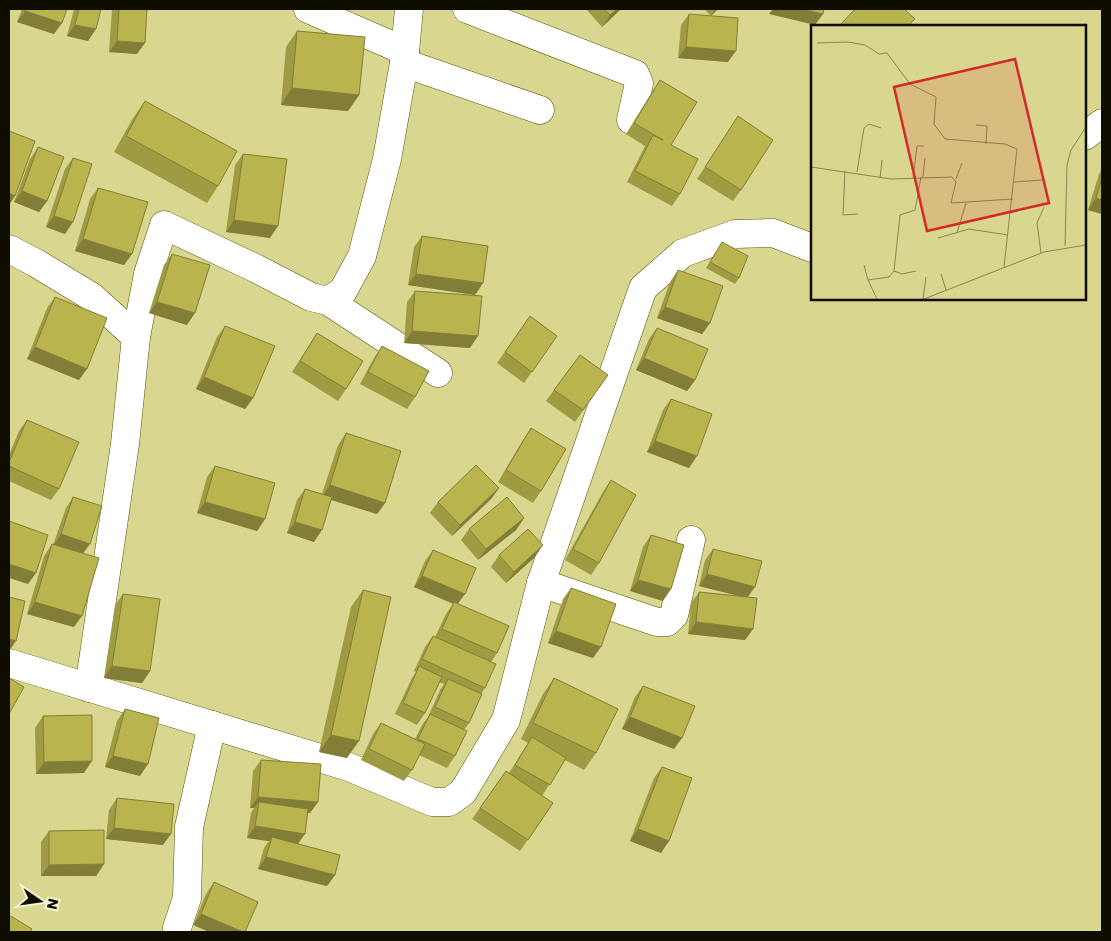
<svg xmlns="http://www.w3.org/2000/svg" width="1111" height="941" font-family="Poppins,sans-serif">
	<rect width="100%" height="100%" fill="#d9d690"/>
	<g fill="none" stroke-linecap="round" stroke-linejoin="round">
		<defs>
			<g id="minor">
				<path d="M308,9L405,51"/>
				<path d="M467,9L635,74L639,83L631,120"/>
				<path d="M404,63L540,110"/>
				<path d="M1085,136L1102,123"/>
				<path d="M9,249L36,263L92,297L136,337"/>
				<path d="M328,301L438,373"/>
				<path d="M541,583L657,622H667L674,615L691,540"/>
				<path d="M9,663L349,767L432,802H449L463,792L506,720L541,583L643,288L683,253L735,234L773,233L812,248"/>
				<path d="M89,688L125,444L136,337L148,274L164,225L255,268L311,297L328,301L343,291L362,256L387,159L404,63L409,9"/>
				<path d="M177,928L187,898L189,827L212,725"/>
			</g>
		</defs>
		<use href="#minor" stroke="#565203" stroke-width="29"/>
		<use href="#minor" stroke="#fff" stroke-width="28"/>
	</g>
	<g fill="#9f9b43">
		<path d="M22,9H67L54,34L17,22Z"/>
		<path d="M74,9H101L88,41L67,36Z"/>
		<path d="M112,9H147L137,54L109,52Z"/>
		<path d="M586,9H621L602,27Z"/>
		<path d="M704,9H718L711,16Z"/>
		<path d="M689,14L728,62L678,58L681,25Z"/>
		<path d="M297,31L359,95L348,111L281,105L286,47Z"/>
		<path d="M660,80L680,194L672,206L627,182L645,146L626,134L652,92Z"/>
		<path d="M145,101L218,186L207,203L114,152L133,118Z"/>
		<path d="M738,116L741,190L733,201L697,179Z"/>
		<path d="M38,147L47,201L39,212L14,202L30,159Z"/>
		<path d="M243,154L270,238L226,232L235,165Z"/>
		<path d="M73,158L65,234L46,227L65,169Z"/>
		<path d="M1102,169V214L1088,210L1099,174Z"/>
		<path d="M98,188L124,265L75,251L90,199Z"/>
		<path d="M422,236L483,283L475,295L408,285L414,247Z"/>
		<path d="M722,242L739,278L735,284L706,268Z"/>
		<path d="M172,254L187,325L149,313L164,265Z"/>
		<path d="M678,270L710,323L702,334L657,318L670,282Z"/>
		<path d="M415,291L470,348L404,343L407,302Z"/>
		<path d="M55,297L79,380L27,359L47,308Z"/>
		<path d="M530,316L557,336L524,383L497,363Z"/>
		<path d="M225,326L253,398L245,409L196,389L217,337Z"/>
		<path d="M657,328L695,380L687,391L636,370L649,339Z"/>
		<path d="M317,333L346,389L338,401L292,372Z"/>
		<path d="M382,346L415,397L407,409L360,384L374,358Z"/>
		<path d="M580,355L608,375L575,422L546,401Z"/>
		<path d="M671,399L689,468L647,452L663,410Z"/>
		<path d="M27,420L59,489L51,500L9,481V455L19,431Z"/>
		<path d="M531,428L541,491L533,503L498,482L523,440Z"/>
		<path d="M346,433L385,503L377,514L331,500L314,542L287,533L297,500L305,489L322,494L338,445Z"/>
		<path d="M215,466L265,519L257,531L197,513L207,477Z"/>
		<path d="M611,480L599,563L591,575L565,560L603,492Z"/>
		<path d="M499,488L491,499L452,536L430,513L438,502Z"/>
		<path d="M73,497L83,553L74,627L27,614L44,556L52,544L53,545L66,508Z"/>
		<path d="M524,518L516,530L478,560L461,540L469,529Z"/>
		<path d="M651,535L663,601L630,591L643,547Z"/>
		<path d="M713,549L748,597L753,629L745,640L688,634L691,603L699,592L739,596L699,586L705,560Z"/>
		<path d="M433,550L458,604L497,653L491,662L485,688L481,694L469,723L464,730L455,756L447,768L419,755L412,770L404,781L361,760L373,734L381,723L415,739L422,725L428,717L440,690L444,684L439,682L425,713L417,725L395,714L412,678L416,672L414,671L425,647L433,636L435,637L446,614L453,604L414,587L425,561Z"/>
		<path d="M499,555L535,557L506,583L491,567Z"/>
		<path d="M571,588L593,658L548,643L563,599Z"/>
		<path d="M363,590L347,758L319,752L351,607Z"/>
		<path d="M123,594L150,671L142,683L104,678L115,605Z"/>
		<path d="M554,678L596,753L584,770L565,760L542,796L553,803L520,851L472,819L506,771L509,773L528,743L521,739L543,694Z"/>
		<path d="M643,686L674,749L622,729L635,697Z"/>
		<path d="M125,709L140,776L105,767L117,721Z"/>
		<path d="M43,716L84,773L36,774L35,728Z"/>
		<path d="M261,760L318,802L310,813H308L298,844L335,875L327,886L258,869L264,848L269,841L247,838L251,813L254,808H250L253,771Z"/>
		<path d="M662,767L661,853L630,841L654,778Z"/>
		<path d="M117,798L163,845L106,839L109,810Z"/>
		<path d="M49,831L104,864L96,876H41V842Z"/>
		<path d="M214,882L258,902L193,925L206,894Z"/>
	</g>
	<g fill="#827e37">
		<path d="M617,9H621L602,27L610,15Z"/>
		<path d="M715,9H718L711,16Z"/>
		<path d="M773,9H802L823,14L815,25L769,14Z"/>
		<path d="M25,11L62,23L54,34L17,22Z"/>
		<path d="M75,25L96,29L88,41L67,36Z"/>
		<path d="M117,41L145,43L137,54L109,52Z"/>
		<path d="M686,47L736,51L728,62L678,58Z"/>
		<path d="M292,88L359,95L348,111L281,105Z"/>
		<path d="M22,191L47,201L39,212L14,202Z"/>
		<path d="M9,193L15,196L9,205Z"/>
		<path d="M1096,198L1102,200V214L1088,210Z"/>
		<path d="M54,216L73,222L65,234L46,227Z"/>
		<path d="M234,220L278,226L270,238L226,232Z"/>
		<path d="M83,239L132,254L124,265L75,251Z"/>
		<path d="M416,274L483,283L475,295L408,285Z"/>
		<path d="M157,302L195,313L187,325L149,313Z"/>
		<path d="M665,307L710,323L702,334L657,318Z"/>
		<path d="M412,331L478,336L470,348L404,343Z"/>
		<path d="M35,347L87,369L79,380L27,359Z"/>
		<path d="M644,358L695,380L687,391L636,370Z"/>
		<path d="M204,377L253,398L245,409L196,389Z"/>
		<path d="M655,441L697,456L689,468L647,452Z"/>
		<path d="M330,485L385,503L377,514L322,497Z"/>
		<path d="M499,488L491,499L452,536L460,525Z"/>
		<path d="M205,502L265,519L257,531L197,513Z"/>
		<path d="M524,518L516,530L478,560L486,549Z"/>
		<path d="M295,522L322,530L314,542L287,533Z"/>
		<path d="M61,534L90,544L82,555L53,546Z"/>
		<path d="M543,545L535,557L506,583L514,572Z"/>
		<path d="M9,564L36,573L28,584L9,578Z"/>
		<path d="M707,574L755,587L747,598L699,586Z"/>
		<path d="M422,576L465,594L457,605L414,587Z"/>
		<path d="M638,580L671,589L663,601L630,591Z"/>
		<path d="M35,602L82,616L74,627L27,614Z"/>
		<path d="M696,622L753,629L745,640L688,634Z"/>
		<path d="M556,631L601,647L593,658L548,643Z"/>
		<path d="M9,639L16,641L9,651Z"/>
		<path d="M112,666L150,671L142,683L104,678Z"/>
		<path d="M630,717L682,738L674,749L622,729Z"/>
		<path d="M331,735L359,741L347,758L319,752Z"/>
		<path d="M113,756L148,764L140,776L105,767Z"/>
		<path d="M92,761L84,773L36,774L44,762Z"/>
		<path d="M258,797L318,802L310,813L258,809L259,802L254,808H250Z"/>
		<path d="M255,826L305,834L297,845L272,837L269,841L247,838Z"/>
		<path d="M114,828L171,834L163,845L106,839Z"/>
		<path d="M638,829L669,841L661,853L630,841Z"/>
		<path d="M266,857L335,875L327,886L258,869Z"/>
		<path d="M104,864L96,876H41L49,865Z"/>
		<path d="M201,914L243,932H209L193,925Z"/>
	</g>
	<g fill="#b9b44e" stroke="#827e37">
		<path d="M26,9H67L62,23L25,11Z"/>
		<path d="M79,9H101L96,29L75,25Z"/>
		<path d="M119,9H147L145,43L117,41Z"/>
		<path d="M604,9H617L610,15Z"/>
		<path d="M802,9H824L823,14Z"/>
		<path d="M855,9H904L915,19L908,26H843L841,24Z"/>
		<path d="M689,14L738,18L736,51L686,47Z"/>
		<path d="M297,31L365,37L359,95L292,88Z"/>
		<path d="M660,80L697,102L671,145L698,159L680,194L635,171L653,135L663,140L634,123Z"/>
		<path d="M145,101L237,151L218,186L126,136Z"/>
		<path d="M738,116L773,140L741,190L705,167Z"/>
		<path d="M9,131L35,141L15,196L9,193Z"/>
		<path d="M38,147L64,157L47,201L22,191Z"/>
		<path d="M243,154L287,159L278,226L234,220Z"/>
		<path d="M73,158L92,164L73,222L54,216Z"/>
		<path d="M1102,178V200L1096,198Z"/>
		<path d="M98,188L148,202L132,254L83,239Z"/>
		<path d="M422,236L488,246L483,283L416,274Z"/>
		<path d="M722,242L748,256L739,278L710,262Z"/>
		<path d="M172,254L210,265L195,313L157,302Z"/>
		<path d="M678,270L723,286L710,323L665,307Z"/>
		<path d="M415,291L482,296L478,336L412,331Z"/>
		<path d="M55,297L107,318L87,369L35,347Z"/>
		<path d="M530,316L557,336L532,372L505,352Z"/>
		<path d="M225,326L275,346L253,398L204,377Z"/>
		<path d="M657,328L708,349L695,380L644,358Z"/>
		<path d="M317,333L363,361L346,389L300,361Z"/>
		<path d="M382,346L429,371L415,397L368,372Z"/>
		<path d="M580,355L608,375L583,410L554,390Z"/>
		<path d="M671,399L712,414L697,456L655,441Z"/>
		<path d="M27,420L79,442L59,489L9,466V462Z"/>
		<path d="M531,428L566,449L541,491L506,470Z"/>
		<path d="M346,433L401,451L385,503L330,485Z"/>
		<path d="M476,465L499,488L460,525L438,502Z"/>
		<path d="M215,466L275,483L265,519L205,502Z"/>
		<path d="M611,480L636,495L599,563L573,549Z"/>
		<path d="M305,489L332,497L322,530L295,522Z"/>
		<path d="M73,497L102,506L90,544L61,534Z"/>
		<path d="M507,497L524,518L486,549L469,529Z"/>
		<path d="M9,521L48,535L36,573L9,564Z"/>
		<path d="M528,529L543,545L514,572L499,555Z"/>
		<path d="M651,535L684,545L671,589L638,580Z"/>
		<path d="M52,544L99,558L82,616L35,602Z"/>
		<path d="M713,549L762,561L755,587L707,574Z"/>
		<path d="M433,550L476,568L465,594L422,576Z"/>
		<path d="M571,588L616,604L601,647L556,631Z"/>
		<path d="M363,590L391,597L359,741L331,735Z"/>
		<path d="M699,592L757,598L753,629L696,622Z"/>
		<path d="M123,594L160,599L150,671L112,666Z"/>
		<path d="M9,597L25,601L16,641L9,639Z"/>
		<path d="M454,602L509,626L497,653L442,629Z"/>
		<path d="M433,636L496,664L485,688L422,659Z"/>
		<path d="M419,666L442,677L425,713L403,703Z"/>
		<path d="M9,678L24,687L9,714Z"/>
		<path d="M554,678L618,709L596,753L533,723Z"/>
		<path d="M448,679L482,694L469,723L435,707Z"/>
		<path d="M643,686L695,706L682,738L630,717Z"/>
		<path d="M125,709L159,718L148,764L113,756Z"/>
		<path d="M430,714L467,731L455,756L418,739Z"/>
		<path d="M92,715V761L44,762L43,716Z"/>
		<path d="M381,723L425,744L412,770L369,749Z"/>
		<path d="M532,737L566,758L550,785L515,765Z"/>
		<path d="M261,760L321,764L318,802L258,797Z"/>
		<path d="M662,767L692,778L669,841L638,829Z"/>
		<path d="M506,771L553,803L528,840L480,808Z"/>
		<path d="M117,798L174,804L171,834L114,828Z"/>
		<path d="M259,802L308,809L305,834L255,826Z"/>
		<path d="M104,830V864L49,865V831Z"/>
		<path d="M272,837L340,855L335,875L266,857Z"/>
		<path d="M214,882L258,902L245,932H243L201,914Z"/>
		<path d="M9,915L32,929L30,932H9Z"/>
	</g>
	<g transform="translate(811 25)">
		<rect width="275" height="275" fill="#d9d690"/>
		<path fill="none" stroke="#888656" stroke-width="1" d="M6,18L37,17L54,20L68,29L76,28L99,59L125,72L123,99L134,114L194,119L206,124L193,242M165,100L176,101L175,119M0,142L80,154L141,152L145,157L140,178L202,174M34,146L32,190L47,189M46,147L53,103L58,99L70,103M112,152L114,133M69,153L71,135M102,153L106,121H113M145,154L151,138M203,157L231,155M146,208L155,178M127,213L158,204L197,210M254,221L256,140L260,125L275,102M230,228L226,198L233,182M53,240L57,255M83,246L91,249L105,246M130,249L135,265M66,274L57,255L78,252L83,246L89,190L104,185L110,152M112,274L115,252M113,274L233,227L275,220"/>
		<path fill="#d62828" fill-opacity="0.15" stroke="#d62828" stroke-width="2.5" d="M204,34L238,178L116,206L83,62Z"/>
		<rect width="275" height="275" fill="none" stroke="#0f0d00" stroke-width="2.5"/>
	</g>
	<rect width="1111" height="941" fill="none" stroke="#0f0d00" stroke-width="20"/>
	<g transform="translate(40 901) rotate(103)" stroke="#f6f5d2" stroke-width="4" paint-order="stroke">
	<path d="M0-4L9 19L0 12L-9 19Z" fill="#0f0d00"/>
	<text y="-8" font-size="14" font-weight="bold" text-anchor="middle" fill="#0f0d00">N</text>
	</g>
</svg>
